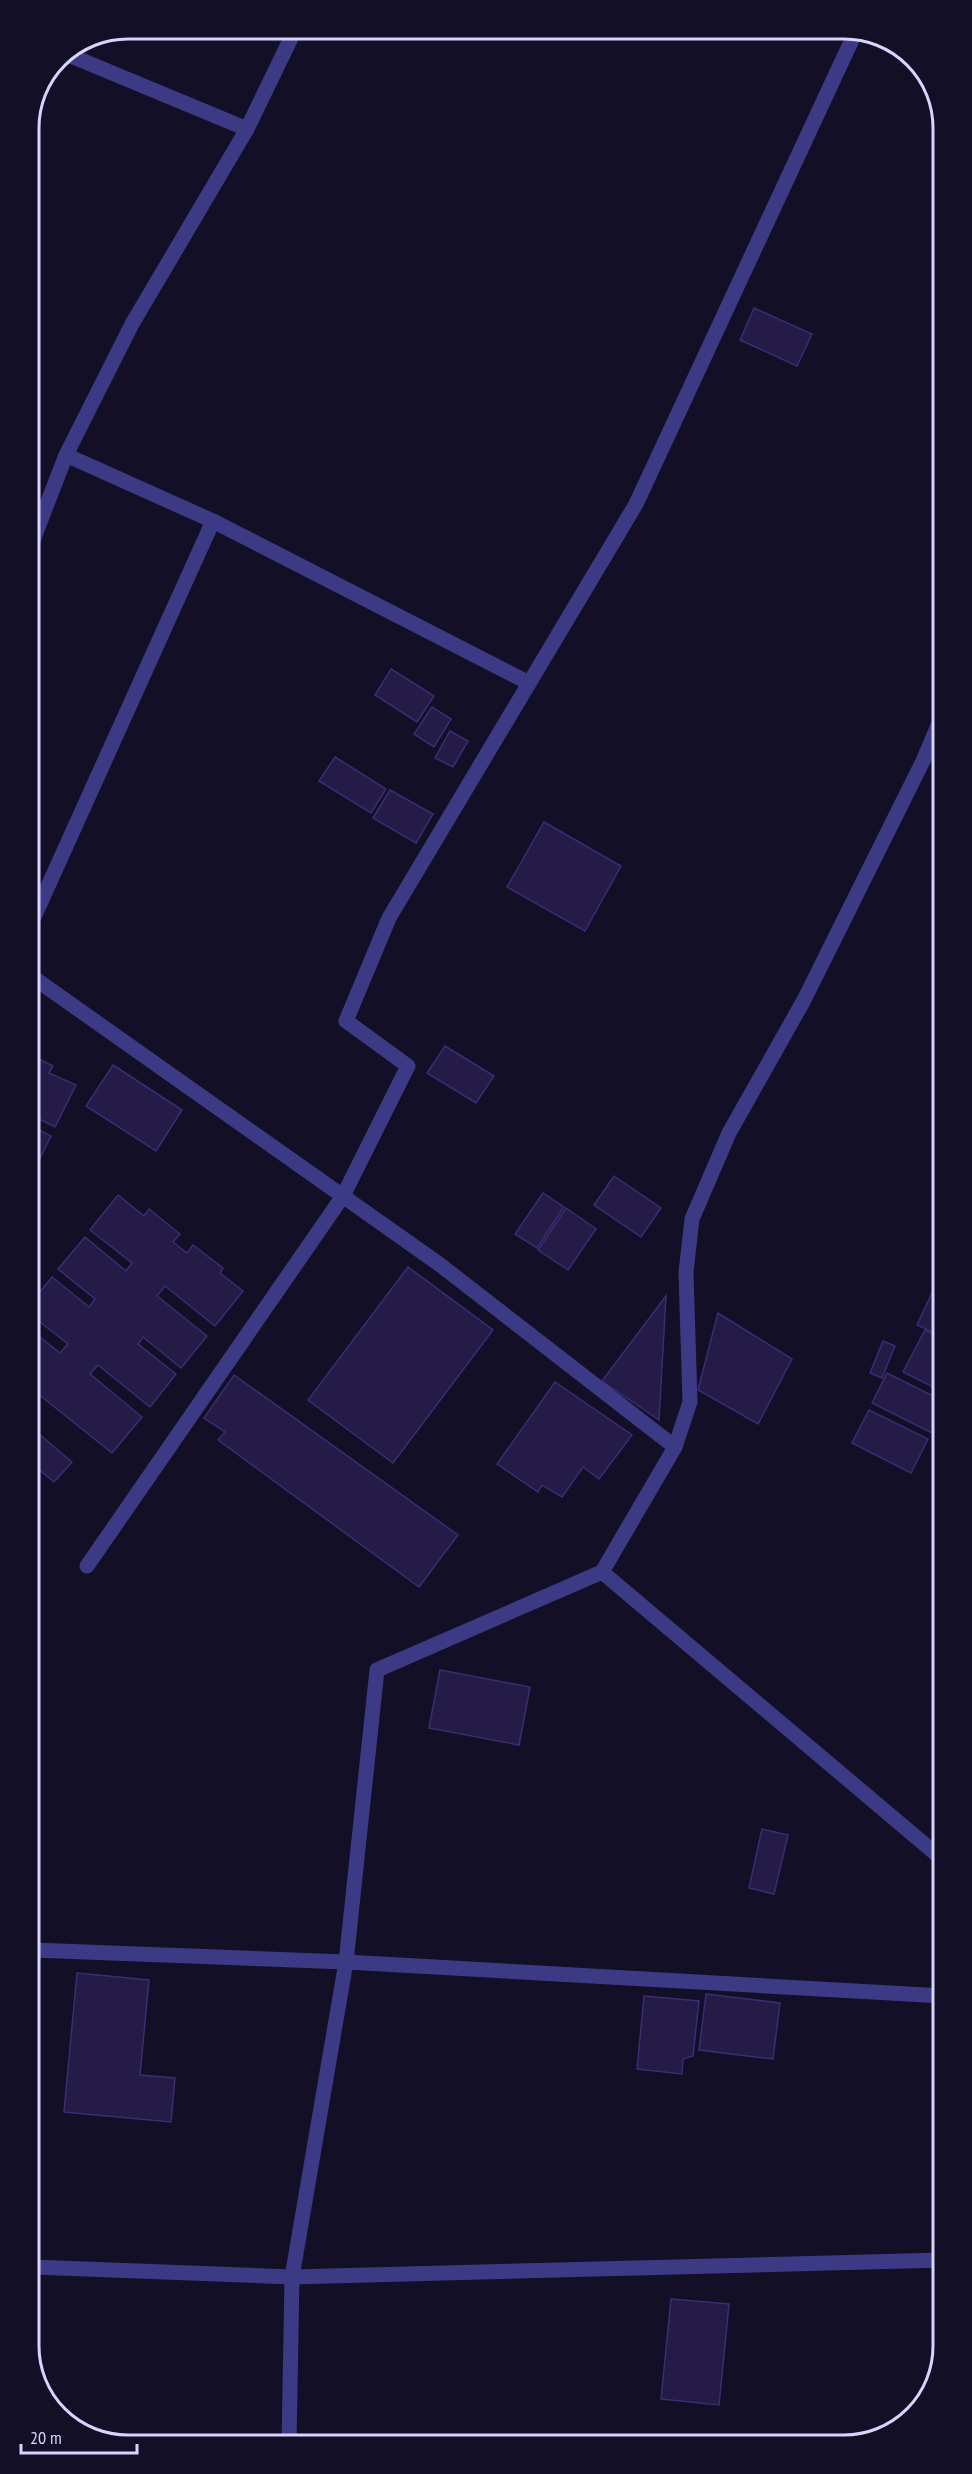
<svg xmlns="http://www.w3.org/2000/svg" width="972" height="2474" font-family="'PT Sans Narrow',sans-serif">
	<rect width="100%" height="100%" fill="#130f26"/>
	<g fill="#241b47" stroke="#3b2d73" stroke-width="1.5">
		<path d="M754,308L812,334L797,366L740,340Z"/>
		<path d="M391,669L434,696L417,722L375,695Z"/>
		<path d="M432,707L451,719L434,747L414,734Z"/>
		<path d="M450,731L468,741L453,767L435,758Z"/>
		<path d="M335,757L386,789L371,813L319,781Z"/>
		<path d="M390,790L433,814L416,843L373,818Z"/>
		<path d="M544,822L621,866L585,931L507,887Z"/>
		<path d="M445,1046L494,1076L476,1103L427,1073Z"/>
		<path d="M31,1055L53,1066L49,1073L76,1085L55,1127L31,1115Z"/>
		<path d="M113,1065L182,1110L156,1151L86,1106Z"/>
		<path d="M31,1126L51,1136L32,1174L31,1173Z"/>
		<path d="M614,1176L661,1208L641,1237L594,1205Z"/>
		<path d="M543,1193L564,1207L537,1248L515,1234Z"/>
		<path d="M118,1195L144,1216L149,1209L180,1234L173,1242L187,1253L193,1245L223,1268L220,1273L243,1291L215,1326L165,1286L157,1296L207,1336L181,1368L143,1337L138,1344L176,1374L150,1407L98,1365L90,1374L142,1417L112,1453L32,1389L31,1330L60,1353L68,1344L31,1315V1303L52,1277L89,1307L95,1299L58,1269L85,1237L126,1271L132,1263L90,1230Z"/>
		<path d="M566,1208L596,1229L568,1270L538,1250Z"/>
		<path d="M408,1267L493,1330L393,1463L308,1400Z"/>
		<path d="M941,1274V1336L917,1325Z"/>
		<path d="M666,1296L659,1420L602,1381Z"/>
		<path d="M718,1313L792,1359L758,1424L698,1390Z"/>
		<path d="M925,1330L941,1338V1391L903,1372Z"/>
		<path d="M883,1341L895,1346L882,1378L870,1373Z"/>
		<path d="M887,1373L941,1400V1419L934,1434L872,1403Z"/>
		<path d="M234,1375L458,1535L419,1587L218,1440L225,1432L204,1418Z"/>
		<path d="M555,1382L632,1435L599,1479L583,1467L562,1497L542,1485L538,1492L497,1464Z"/>
		<path d="M869,1410L928,1439L911,1473L852,1443Z"/>
		<path d="M32,1428L72,1462L54,1482L32,1464Z"/>
		<path d="M440,1670L530,1687L519,1745L429,1728Z"/>
		<path d="M762,1829L788,1835L774,1894L749,1888Z"/>
		<path d="M77,1973L149,1980L140,2075L175,2078L171,2122L64,2112Z"/>
		<path d="M706,1994L780,2003L773,2059L699,2050Z"/>
		<path d="M644,1996L699,2001L693,2056L683,2059L682,2074L637,2069Z"/>
		<path d="M671,2299L729,2304L719,2405L661,2399Z"/>
	</g>
	<g fill="none" stroke-linecap="round" stroke-linejoin="round">
		<g stroke="#3d3a85" stroke-width="15">
			<path d="M64,53L247,129"/>
			<path d="M66,455L213,521L529,683"/>
			<path d="M30,548L66,455L132,324L247,129L293,34"/>
			<path d="M30,926L213,521"/>
			<path d="M31,976L439,1264L675,1447"/>
			<path d="M87,1566L343,1196L408,1066L346,1021L389,918L636,504L856,31"/>
			<path d="M602,1572L942,1859"/>
			<path d="M33,1950L346,1962L943,1996"/>
			<path d="M33,2267L292,2277L943,2260"/>
			<path d="M289,2444L292,2277L346,1962L377,1670L602,1572L675,1447L690,1402L686,1272L692,1219L729,1133L804,1000L923,761L940,721"/>
		</g>
	</g>
	<path d="M0 0H972V2474H0ZM128 39H844A89 89 0 0 1 933 128V2346A89 89 0 0 1 844 2435H128A89 89 0 0 1 39 2346V128A89 89 0 0 1 128 39Z" fill="#130f26" fill-rule="evenodd"/>
	<path fill="none" stroke="#d9d4ff" stroke-width="3" d="M128 39H844A89 89 0 0 1 933 128V2346A89 89 0 0 1 844 2435H128A89 89 0 0 1 39 2346V128A89 89 0 0 1 128 39Z"/>
	<path d="M21 2444v9h116v-9" fill="none" stroke="#d9d4ff" stroke-width="3"/>
	<text x="30" y="2444" font-size="18" fill="#d9d4ff" stroke="#130f26" stroke-width="4.5" paint-order="stroke">20 m</text>
</svg>
